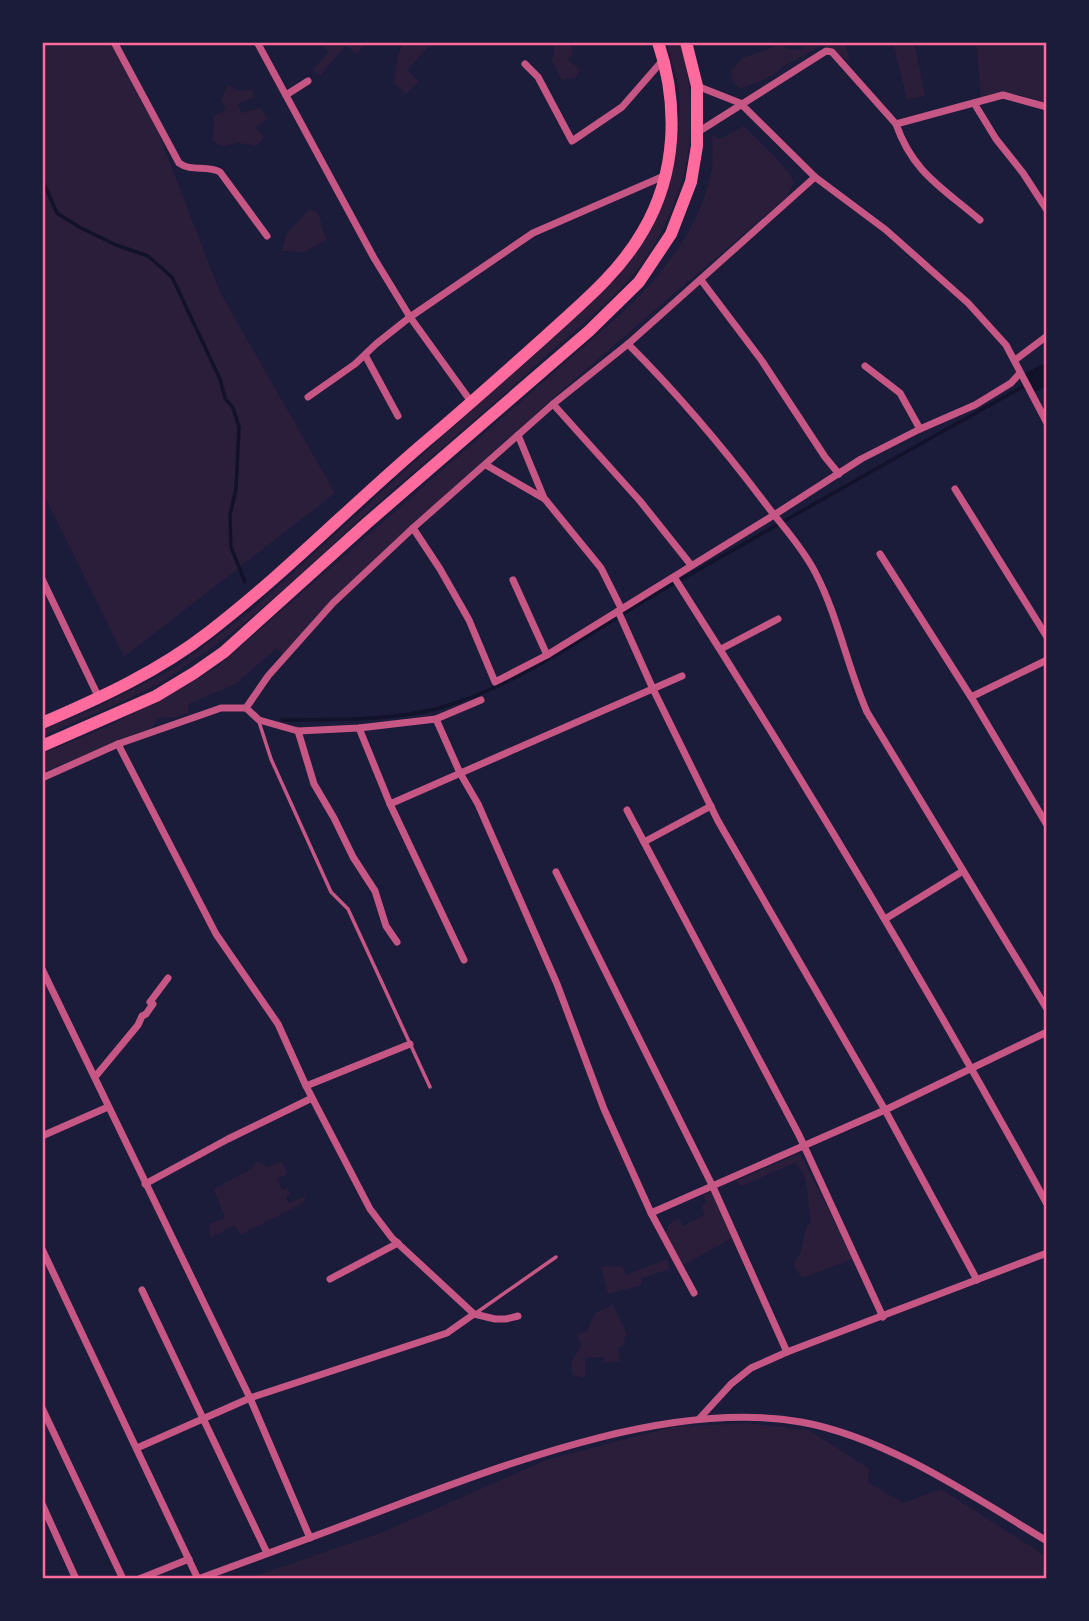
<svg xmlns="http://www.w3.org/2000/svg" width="1089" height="1621" font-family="Cabin,sans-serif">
	<rect width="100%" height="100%" fill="#1b1b3a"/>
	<g fill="#2a1e3b">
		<path d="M42,42H110L158,132L220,292L335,493L124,657L42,491Z"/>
		<path d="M322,42H367L356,54L346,45L320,76L312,70L328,53Z"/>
		<path d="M403,42H437L431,44L407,70L419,81L406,94L394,83L397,59Z"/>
		<path d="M549,42H573L570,43L573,52L568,60L580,69L575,78L562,80L552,61L555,44Z"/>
		<path d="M666,42H680C701,118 692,182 651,250C625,294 561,341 523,377C476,420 427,460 379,502C317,557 259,618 189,663C179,670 169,678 158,684C121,704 81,719 42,736V730L91,710L175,668L253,609L617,278C656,225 684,161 679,94C677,77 671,59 666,42Z"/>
		<path d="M808,42H845L850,62L823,45L782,67L774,75L741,89L732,81L731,71L743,58L782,44L788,49L800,50Z"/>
		<path d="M893,42H914L925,96L907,100Z"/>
		<path d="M976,42H1047V103C1018,94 1011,90 981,98Z"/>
		<path d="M228,85L240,91L252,89L255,97L238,104L242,113L261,108L268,119L255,128L264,137L257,146L239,143L220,146L213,141L214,116L226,110L221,99Z"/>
		<path d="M744,126L782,164L794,181L788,196C616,344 439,490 282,655L277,648L235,684L189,704L188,713L176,717L158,718L153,727L42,773V754L113,724L216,668L622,313C661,276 700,228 711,173C714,161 712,147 712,135L720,139Z"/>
		<path d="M309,209L317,212C322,221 321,228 327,239L304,252L282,251L286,235Z"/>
		<path d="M800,1153L853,1259L802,1278L793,1265L800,1254L807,1225L811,1223C807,1205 811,1177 795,1163L741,1186L736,1181Z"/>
		<path d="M256,1161L268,1167L282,1161L288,1174L277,1179L282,1190L288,1188L290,1194L286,1196L288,1203L306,1196L303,1203L240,1235L235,1225L210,1238L209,1224L225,1218L214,1189L251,1169Z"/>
		<path d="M712,1192L732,1238L684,1265L664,1236L669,1224L679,1218L683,1226L705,1215L702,1207L706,1202L703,1195Z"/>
		<path d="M667,1259L670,1269L642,1278L641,1285L608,1294L601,1267L622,1266L626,1275Z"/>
		<path d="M613,1304L627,1334L624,1338L625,1344L618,1348L620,1361L604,1363V1357L585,1358V1378L572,1375L571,1363L581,1346L577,1334L587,1331L595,1313Z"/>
		<path d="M747,1423L808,1430L870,1469L868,1482L903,1503L941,1489L1047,1557V1579H247L383,1532L546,1460L672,1427Z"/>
	</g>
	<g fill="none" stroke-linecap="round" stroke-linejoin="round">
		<g stroke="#12122b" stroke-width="3.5">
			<path d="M42,179L57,213L79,227L116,245L148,256L172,277L220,379L225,398L233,408L239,427L236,489L230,515L231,547L245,582"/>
			<path d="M282,720C332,719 387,721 436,709C520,686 591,631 666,588C787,519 909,450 1031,382"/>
		</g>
		<path stroke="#12122b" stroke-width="21" d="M1031,382L1047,374"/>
		<g stroke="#c65784" stroke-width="3.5">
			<path d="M259,722L271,759L331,892L348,909L430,1087"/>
			<path d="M476,1313L556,1257"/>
		</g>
		<g stroke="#c65784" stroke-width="7">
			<path d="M114,42L179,163C191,172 207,165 220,172L267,236"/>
			<path d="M257,42L374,258L410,317L472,403"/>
			<path d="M525,64L538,77L572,141L622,107L663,60"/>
			<path d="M697,86L740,103L815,177L886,230L968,303L1006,345L1047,423"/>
			<path d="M286,95L308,81"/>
			<path d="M974,103L996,139L1023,173L1047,210"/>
			<path d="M896,124C913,173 943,188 980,220"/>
			<path d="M698,132L826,51L832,52L896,124L1003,95L1047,107"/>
			<path d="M701,280L762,361L825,457L839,474"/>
			<path d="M628,344C681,397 723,447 768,507C784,528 802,547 815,572C838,616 847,666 867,712L1047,1009"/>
			<path d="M365,355L398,416"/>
			<path d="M1015,360L1047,336"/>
			<path d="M865,366L900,393L920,429"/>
			<path d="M308,397L355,364L376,344L410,317L533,233L664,176"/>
			<path d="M553,404L640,501L691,565"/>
			<path d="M518,435L544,498L601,568L621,608"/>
			<path d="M486,465L543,498"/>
			<path d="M955,489L1047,637"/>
			<path d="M413,528L440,569L469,620L495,682L547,655L774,515L861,459L920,429L975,405L1011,383L1020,373"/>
			<path d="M880,554L971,697L1047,825"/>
			<path d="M674,577C805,782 930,991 1047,1204"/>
			<path d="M42,579L99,698"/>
			<path d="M513,580L547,655"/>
			<path d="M618,611L653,689L718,821L885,1110L977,1280"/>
			<path d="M721,649L778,619"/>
			<path d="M971,697L1047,660"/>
			<path d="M246,708L259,720L298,731L359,728L436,719L481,700"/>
			<path d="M436,719L460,773L478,804L557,984L604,1109L651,1213L694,1293"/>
			<path d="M359,728L390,804L464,960"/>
			<path d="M298,731L314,784L334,818L353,857L375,891L386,926L397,942"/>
			<path d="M118,744L216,934L278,1024L306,1086L370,1209L392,1238L474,1314L495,1319H506L518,1316"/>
			<path d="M42,778L118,744L221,708H246L268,676L333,603L413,528L553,404L628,344L815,177"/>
			<path d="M390,804L682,676"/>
			<path d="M627,810L799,1135L883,1317"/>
			<path d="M644,842L711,806"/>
			<path d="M556,872L713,1187L787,1352"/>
			<path d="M885,919L963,871"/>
			<path d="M42,969L250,1398L310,1538"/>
			<path d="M95,1077L138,1025L142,1016L146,1014L153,1004L150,1002L168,978"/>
			<path d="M306,1086L410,1044"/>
			<path d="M42,1136L108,1107"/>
			<path d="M145,1184L228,1139L312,1098"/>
			<path d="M651,1213L885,1110L1047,1032"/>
			<path d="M42,1249L198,1579"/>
			<path d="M330,1279L398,1243"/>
			<path d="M142,1290L267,1553"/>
			<path d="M42,1408L123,1579"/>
			<path d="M699,1419L731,1384L751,1368L787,1352L1047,1253"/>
			<path d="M137,1448L250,1398L447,1333L474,1314"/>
			<path d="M42,1504L76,1579"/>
			<path d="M139,1579L189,1559"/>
			<path d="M198,1579C261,1556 324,1533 386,1509C506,1464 671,1399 801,1422C886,1437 974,1497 1047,1541"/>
		</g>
		<g stroke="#ff6b9d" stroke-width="12">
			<path d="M42,723C100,698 159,671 209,632C287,572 356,500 431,437C471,403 509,369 547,335C582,303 619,273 643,231C677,173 679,105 658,42"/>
			<path d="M42,746L156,696L194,673L224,652L367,523L589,331L639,282L671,234L691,182L697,146V86L686,42"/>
		</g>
	</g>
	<rect width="1089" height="1621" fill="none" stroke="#1b1b3a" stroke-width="88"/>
	<rect x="44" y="44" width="1001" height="1533" fill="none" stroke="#ff6b9d" stroke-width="2.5"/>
</svg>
